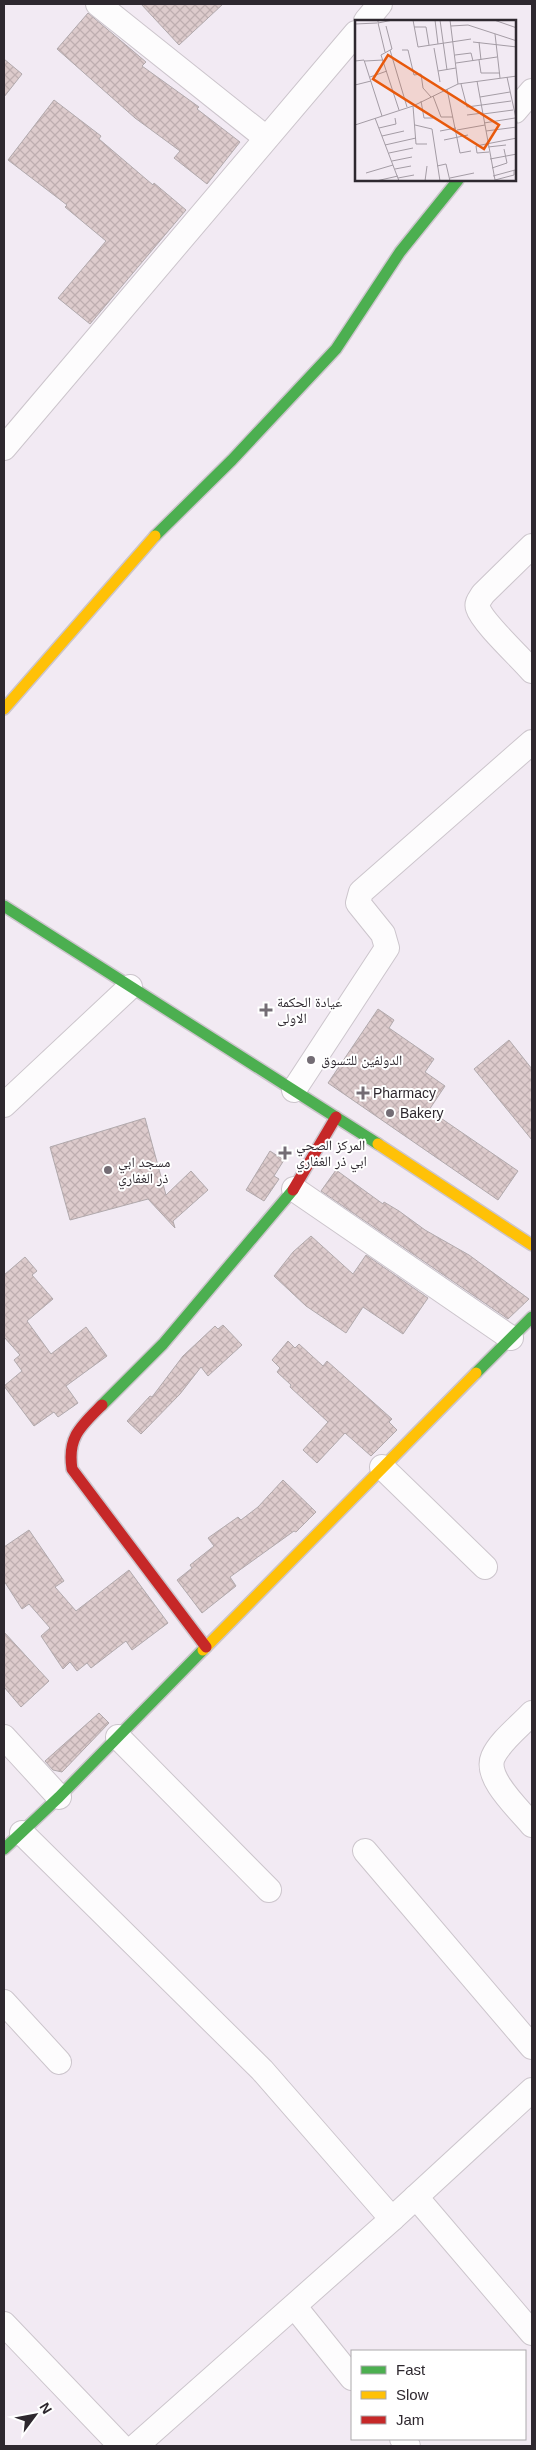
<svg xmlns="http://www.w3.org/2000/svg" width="536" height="2450" font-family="Arial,'Noto Naskh Arabic',sans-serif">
	<defs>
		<pattern id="building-cross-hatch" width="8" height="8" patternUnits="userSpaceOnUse" patternTransform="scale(1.25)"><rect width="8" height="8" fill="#ddcbcc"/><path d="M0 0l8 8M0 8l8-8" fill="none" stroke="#beaeb0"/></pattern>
	</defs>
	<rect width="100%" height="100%" fill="#f2eaf3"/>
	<g fill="url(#building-cross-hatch)" stroke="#b1a9ac">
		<path d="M141,4H223L179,45Z"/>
		<path d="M88,13L146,62L142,66L199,107L197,109L240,142L207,184L174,158L180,151L135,118L57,49Z"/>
		<path d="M4,59L22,74L4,97Z"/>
		<path d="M54,100L101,136L99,139L153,185L154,183L186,210L90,324L58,298L106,241L65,207L67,205L8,160Z"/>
		<path d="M378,1009L394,1020L389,1028L434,1059L425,1072L445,1086L429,1110L518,1171L498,1200L328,1083Z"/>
		<path d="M509,1040L532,1069V1140L474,1069Z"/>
		<path d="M145,1118L166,1195L191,1171L208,1190L173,1221L175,1228L148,1199L70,1220L50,1147Z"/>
		<path d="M270,1151L284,1160L274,1176L279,1179L264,1201L246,1190Z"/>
		<path d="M336,1170L383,1204L384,1202L399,1211L425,1230L469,1255L529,1299L508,1319L321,1191Z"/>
		<path d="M311,1236L353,1274L366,1255L428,1298L403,1334L363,1307L346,1333L306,1306L274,1276L293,1252Z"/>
		<path d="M25,1257L37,1271L32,1275L53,1299L27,1321L51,1354L86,1327L107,1356L66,1386L78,1403L58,1417L54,1412L34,1426L4,1386L22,1371L14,1360L20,1355L4,1337V1275Z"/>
		<path d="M223,1325L242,1345L208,1376L201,1367L180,1394L141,1434L127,1421L150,1396L152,1397L183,1356L215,1326L218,1329Z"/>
		<path d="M288,1341L295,1348L299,1344L323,1366L327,1361L392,1419L389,1422L397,1430L371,1456L345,1433L317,1463L303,1450L328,1422L290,1387L291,1385L277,1372L280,1368L272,1360Z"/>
		<path d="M283,1480L316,1512L296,1532L294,1531L230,1577L236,1586L202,1613L177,1580L192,1568L190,1565L214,1546L208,1538L238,1517L241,1520L258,1507Z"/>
		<path d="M29,1530L64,1581L55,1587L76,1611L129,1570L168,1623L132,1650L126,1641L91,1668L87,1663L77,1671L70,1662L63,1669L41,1636L50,1628L29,1604L22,1609L4,1581V1547Z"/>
		<path d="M4,1632L49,1681L21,1707L4,1687Z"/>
		<path d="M99,1713L109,1723L62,1772L53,1770L45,1761Z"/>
	</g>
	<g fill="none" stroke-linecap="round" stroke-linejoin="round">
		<defs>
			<g id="street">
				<path d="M98,4L266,138"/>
				<path d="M366,21L380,4"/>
				<path d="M515,111L532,91"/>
				<path d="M4,448L356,33"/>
				<path d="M532,546L483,594C480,599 476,603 478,608C482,622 521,658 532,671"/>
				<path d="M294,1090L387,948L383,934L358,903L361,892L532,742"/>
				<path d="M4,1105L130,987"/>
				<path d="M294,1189L511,1338"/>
				<path d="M382,1467L485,1567"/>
				<path d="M532,1713C520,1726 500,1741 493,1757C484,1778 519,1809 532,1825"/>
				<path d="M4,1737L59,1797"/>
				<path d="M118,1737L269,1890"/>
				<path d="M22,1833L262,2070L392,2219"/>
				<path d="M365,1851L532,2047"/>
				<path d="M4,2002L59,2062"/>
				<path d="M416,2197L532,2333"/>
				<path d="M295,2307L352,2378"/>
				<path d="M4,2324L121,2446"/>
				<path d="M402,2439L408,2446"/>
				<path d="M136,2446L392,2219L532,2090"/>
			</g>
			<g id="fast">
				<path d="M155,536L232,460L336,349L400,252L458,180"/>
				<path d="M4,906L378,1144"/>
				<path d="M476,1373L532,1317"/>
				<path d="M102,1405L163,1344L293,1190"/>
				<path d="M4,1849L59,1797L203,1650"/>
			</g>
			<g id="slow">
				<path d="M4,709L155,536"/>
				<path d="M378,1144L532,1245"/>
				<path d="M203,1650L476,1373"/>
			</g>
			<g id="jam">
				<path d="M293,1190L336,1117"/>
				<path d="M102,1405C81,1426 67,1437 72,1469L206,1647"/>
			</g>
		</defs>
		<use href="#street" stroke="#ccc5cc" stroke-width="26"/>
		<use href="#fast" stroke="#ccc5cc" stroke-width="14"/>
		<use href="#slow" stroke="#ccc5cc" stroke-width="14"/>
		<use href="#jam" stroke="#ccc5cc" stroke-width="14"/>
		<use href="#street" stroke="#fdfcfd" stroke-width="24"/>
		<use href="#fast" stroke="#4caf50" stroke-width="11"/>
		<use href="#slow" stroke="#ffc107" stroke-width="11"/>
		<use href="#jam" stroke="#c62828" stroke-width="11"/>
	</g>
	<g fill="#736c74" stroke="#fff" stroke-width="2">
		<path d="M263.5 1002.5h5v5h5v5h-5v5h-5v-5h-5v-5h5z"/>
		<circle cx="311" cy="1060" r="5"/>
		<path d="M360.5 1085.5h5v5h5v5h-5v5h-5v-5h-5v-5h5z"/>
		<circle cx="390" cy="1113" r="5"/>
		<path d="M282.5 1145.5h5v5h5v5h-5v5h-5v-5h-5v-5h5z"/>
		<circle cx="108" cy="1170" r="5"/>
	</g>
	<g text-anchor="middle" stroke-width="4" stroke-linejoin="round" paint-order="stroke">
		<g font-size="14" fill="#2e282f" stroke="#fff" text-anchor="start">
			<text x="277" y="1007">عيادة الحكمة<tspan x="277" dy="16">الاولى</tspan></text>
			<text x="321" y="1065">الدولفين للتسوق</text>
			<text x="373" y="1098">Pharmacy</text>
			<text x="400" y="1118">Bakery</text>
			<text x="296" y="1150">المركز الصحي<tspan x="296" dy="16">ابي ذر الغفاري</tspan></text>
			<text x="118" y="1167">مسجد ابي<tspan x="118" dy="16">ذر الغفاري</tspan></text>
		</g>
	</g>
	<g transform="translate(355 20)">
		<rect width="161" height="161" fill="#f2eaf3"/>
		<path fill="none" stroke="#a49ca5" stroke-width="1" d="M23,0V3L38,0M58,0L63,27L116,19M80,0L83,24M85,0L92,50M95,0L103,64M139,0L162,8M23,3L30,32M0,4L22,3M31,6L37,29L26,35L44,90M96,6L113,5L162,21M59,7H71L74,25M140,14L145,58M118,22L162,27M124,22L126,40M79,28L85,62M35,30L52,87M47,30H53L59,55L66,54L68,68L76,77M100,35L116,33L118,41M124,40L126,53H145M0,41L9,40L27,96M10,41L28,40M101,43L142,37M83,51L101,48M15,57L32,51M152,57L162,103M122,61L140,160L159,155V150M106,64L112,87L156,81M0,65L16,61M92,69L105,133L116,131M78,76L86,97H98M125,77L155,72M66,81L69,98H78M58,86L61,124H72M128,94L158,90M112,95L128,93M20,98L44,161M129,103L160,98M0,105L58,86L103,64L162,56M60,105L77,109L85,161M24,108L41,104L40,98M102,110L130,105M85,111L101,108M131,111L162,107M27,116L49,111M89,120L113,115M30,125L61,118M133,127L151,125M134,132L122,133L121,126L162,118M34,133L58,128M135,139L162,134M37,141L57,137M82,146L91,144L95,161M137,148L152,143L149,129M40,149L56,146M11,153L38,145M138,156L160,150M43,158L59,155M95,158L119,153M21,161L43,156M70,161L72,146"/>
		<path fill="#e8590c" fill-opacity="0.15" stroke="#e8590c" stroke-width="2.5" d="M33,35L144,105L129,129L18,59Z"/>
		<rect width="161" height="161" fill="none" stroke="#2e282f" stroke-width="2.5"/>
	</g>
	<rect width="536" height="2450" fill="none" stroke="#2e282f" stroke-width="10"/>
	<rect x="351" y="2350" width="175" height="90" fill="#ffffff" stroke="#aba9ac"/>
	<rect x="361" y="2366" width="25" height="8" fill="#4caf50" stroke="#aba9ac"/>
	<text x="396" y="2375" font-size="15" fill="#2e282f">Fast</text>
	<rect x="361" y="2391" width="25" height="8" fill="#ffc107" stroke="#aba9ac"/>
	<text x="396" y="2400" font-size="15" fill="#2e282f">Slow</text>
	<rect x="361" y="2416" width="25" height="8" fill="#c62828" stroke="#aba9ac"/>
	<text x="396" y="2425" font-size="15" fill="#2e282f">Jam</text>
	<g transform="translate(35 2415) rotate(58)" stroke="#ffffff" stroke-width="4" paint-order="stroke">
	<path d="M0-4L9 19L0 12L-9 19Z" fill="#2e282f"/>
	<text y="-8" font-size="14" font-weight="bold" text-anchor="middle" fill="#2e282f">N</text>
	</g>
</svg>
